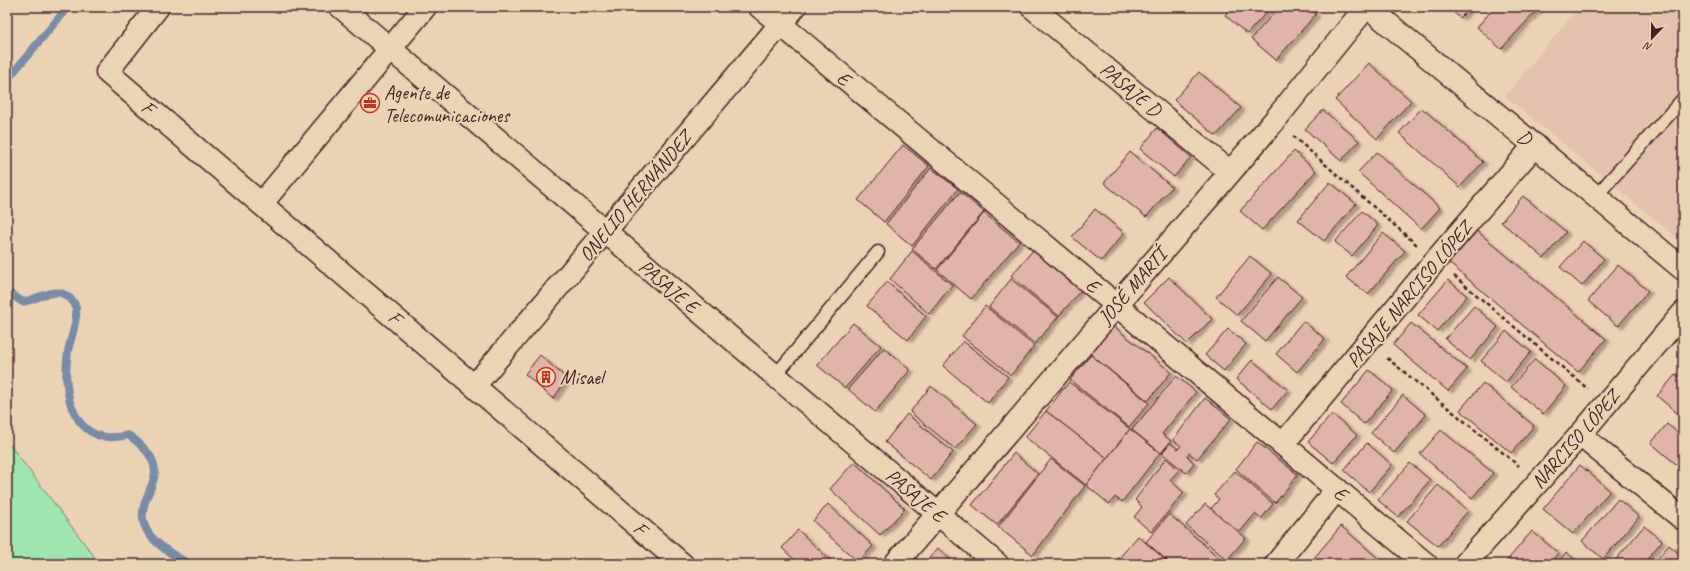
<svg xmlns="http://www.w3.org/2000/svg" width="1690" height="571" font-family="Caveat,sans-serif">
	<defs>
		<filter id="shadow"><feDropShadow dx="4.5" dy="2.5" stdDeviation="1" flood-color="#0004"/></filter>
	</defs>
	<rect width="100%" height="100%" fill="#ecd2b5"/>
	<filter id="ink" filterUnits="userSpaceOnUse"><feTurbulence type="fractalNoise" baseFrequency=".025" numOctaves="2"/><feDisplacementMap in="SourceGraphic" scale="8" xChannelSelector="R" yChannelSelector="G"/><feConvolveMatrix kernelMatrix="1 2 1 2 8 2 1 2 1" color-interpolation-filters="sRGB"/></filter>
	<g filter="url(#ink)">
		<path fill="#e2c2ac" d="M1579,7H1683V243L1505,96Z"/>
		<path fill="#9ee5b2" stroke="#74826e" d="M7,441L100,564H7Z"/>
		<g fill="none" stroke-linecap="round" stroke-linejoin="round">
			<g stroke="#798ca7" stroke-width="8">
				<path d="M7,80L68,7"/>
				<path d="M7,292L23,302C34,300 51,290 61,293C67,295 75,301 76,308C78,323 70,338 68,352C61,394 74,449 128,435C135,439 142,446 148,453C167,478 140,494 143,519C145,540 174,556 190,564"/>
			</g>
		</g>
		<g fill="#e0b4a8" stroke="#4a1f2b" filter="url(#shadow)">
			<path d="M1232,7H1271L1247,34L1225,15Z"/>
			<path d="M1279,7H1307L1316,14L1276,60L1251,39Z"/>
			<path d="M1448,7H1471L1460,18Z"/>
			<path d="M1495,7H1540L1501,49L1477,27Z"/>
			<path d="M1369,63L1411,101L1377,139L1335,100Z"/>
			<path d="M1199,72L1241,108L1216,136L1174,100Z"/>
			<path d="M1422,108L1483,162L1460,187L1399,133Z"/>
			<path d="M1323,110L1359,141L1341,161L1305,129Z"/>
			<path d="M1157,128L1191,157L1174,177L1140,149Z"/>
			<path d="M903,145L929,166L884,222L858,200Z"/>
			<path d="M1294,151L1316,171L1262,230L1240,211Z"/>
			<path d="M1130,152L1172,187L1146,217L1104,183Z"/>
			<path d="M1377,152L1440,208L1421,229L1358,172Z"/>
			<path d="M931,168L958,189L912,246L886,224Z"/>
			<path d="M1330,182L1356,204L1324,241L1298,220Z"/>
			<path d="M960,192L984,212L936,269L912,249Z"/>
			<path d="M1523,196L1566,232L1544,258L1501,222Z"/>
			<path d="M1095,209L1124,233L1101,261L1072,237Z"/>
			<path d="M1362,211L1378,225L1352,256L1335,242Z"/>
			<path d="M984,213L1019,242L971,299L937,270Z"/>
			<path d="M1477,231L1606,339L1578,372L1449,263Z"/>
			<path d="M1383,233L1405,251L1368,294L1346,277Z"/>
			<path d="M1583,241L1604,259L1582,286L1560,267Z"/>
			<path d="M1033,250L1081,290L1059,316L1011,276Z"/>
			<path d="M912,251L952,285L929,314L890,279Z"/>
			<path d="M1250,256L1272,274L1237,315L1216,297Z"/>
			<path d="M1618,265L1648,291L1618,326L1588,301Z"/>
			<path d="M1169,277L1212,319L1187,344L1144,302Z"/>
			<path d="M1278,277L1302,297L1265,341L1241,321Z"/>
			<path d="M1011,279L1058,317L1035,344L989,307Z"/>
			<path d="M1448,280L1467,296L1437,331L1418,315Z"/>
			<path d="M887,282L926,316L908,340L867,306Z"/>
			<path d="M985,306L1034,346L1011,375L962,336Z"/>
			<path d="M1474,306L1498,327L1470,360L1445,339Z"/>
			<path d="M1303,321L1325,339L1297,372L1276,354Z"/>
			<path d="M853,323L881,346L845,388L817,365Z"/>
			<path d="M1411,323L1467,369L1448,391L1393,345Z"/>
			<path d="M1113,326L1171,372L1148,401L1090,354Z"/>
			<path d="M1228,329L1246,344L1224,371L1205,355Z"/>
			<path d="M1506,331L1531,352L1506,382L1481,361Z"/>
			<path d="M963,341L1008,377L988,403L943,366Z"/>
			<path d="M884,348L910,370L875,412L848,389Z"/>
			<path d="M540,355L567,379L553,399L525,374Z"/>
			<path d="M1091,355L1149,403L1129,427L1070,380Z"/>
			<path d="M1535,359L1566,386L1543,414L1511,387Z"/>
			<path d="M1252,360L1288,390L1272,409L1236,379Z"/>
			<path d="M1369,370L1393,390L1364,424L1341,404Z"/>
			<path d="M1676,374L1683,380V418L1657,396Z"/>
			<path d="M1176,376L1196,392L1162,434L1171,441L1161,453L1132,430Z"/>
			<path d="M1069,382L1130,429L1107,458L1046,411Z"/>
			<path d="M1483,383L1534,426L1511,453L1460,410Z"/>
			<path d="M931,386L977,424L955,449L910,412Z"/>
			<path d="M1403,395L1426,415L1394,453L1371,433Z"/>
			<path d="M1205,398L1231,419L1197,459L1189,453L1187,456L1194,463L1186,473L1162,453L1170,443L1178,449L1181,446L1173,440Z"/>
			<path d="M1046,411L1107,458L1086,485L1025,437Z"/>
			<path d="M907,414L953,452L931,480L885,442Z"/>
			<path d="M1332,414L1357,435L1333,463L1308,442Z"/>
			<path d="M1667,424L1683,437V457L1677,465L1651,443Z"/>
			<path d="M1130,429L1160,453L1122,502L1115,497L1109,504L1086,485Z"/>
			<path d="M1441,430L1493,473L1472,498L1420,454Z"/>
			<path d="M1257,442L1298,475L1275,503L1236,469Z"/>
			<path d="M1367,443L1392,465L1369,492L1344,470Z"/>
			<path d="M1014,453L1038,474L997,525L972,505Z"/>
			<path d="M1166,458L1179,470L1170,480L1184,493L1151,532L1134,517L1142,507L1135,500Z"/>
			<path d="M1051,459L1085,486L1033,555L998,527Z"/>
			<path d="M854,462L905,509L880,535L830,489Z"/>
			<path d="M1410,463L1430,480L1398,517L1378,500Z"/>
			<path d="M1580,465L1610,491L1573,534L1543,509Z"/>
			<path d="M1235,471L1273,504L1261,519L1255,514L1239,533L1211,509L1219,499L1214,495Z"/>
			<path d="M1438,485L1468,511L1438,546L1407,521Z"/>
			<path d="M1683,488V496L1679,492Z"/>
			<path d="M1618,499L1639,517L1603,559L1582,541Z"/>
			<path d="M828,504L873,546L858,562L813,521Z"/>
			<path d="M1205,504L1246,538L1227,560L1186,525Z"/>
			<path d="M1169,514L1218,557L1215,561L1218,564H1171L1146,542Z"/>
			<path d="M1341,526L1380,560L1377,564H1309Z"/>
			<path d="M1644,526L1662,541L1643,564H1615L1613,563Z"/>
			<path d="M798,530L834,564H799L782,548Z"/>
			<path d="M1532,531L1558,553L1549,564H1504Z"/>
			<path d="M1138,536L1168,562L1167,564H1114Z"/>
			<path d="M1669,545L1683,557V564H1653Z"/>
			<path d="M938,548L955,564H924Z"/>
			<path d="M1566,552L1580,564H1557Z"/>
		</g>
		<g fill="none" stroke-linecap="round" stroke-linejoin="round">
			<defs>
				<g id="lane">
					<path d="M1596,196L1683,99"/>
					<path d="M775,376L878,252"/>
				</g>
				<g id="street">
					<path d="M158,7L107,72L682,564"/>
					<path d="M341,7L997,564"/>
					<path d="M760,7L1426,564"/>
					<path d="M1032,7L1230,172"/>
					<path d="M262,203L425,7"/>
					<path d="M475,385L795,7"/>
					<path d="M1580,435L1683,519"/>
					<path d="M1283,444L1435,261L1535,145"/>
					<path d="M895,564L1275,120L1366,7"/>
					<path d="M1276,564L1337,489"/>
					<path d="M1465,564L1580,435L1683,313"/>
				</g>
				<path id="secondary" d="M1368,7L1683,269"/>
			</defs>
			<use href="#lane" stroke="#4a1f2b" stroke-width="15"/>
			<use href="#street" stroke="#4a1f2b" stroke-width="25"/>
			<use href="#secondary" stroke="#4a1f2b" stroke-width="25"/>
			<g stroke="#4a1f2b" stroke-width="2.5" stroke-dasharray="4 3" stroke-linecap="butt">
				<path d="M1293,136L1417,245"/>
				<path d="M1454,276L1588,389"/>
				<path d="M1387,358L1519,466"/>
			</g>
			<use href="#lane" stroke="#e9d4b3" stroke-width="12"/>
			<use href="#street" stroke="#e9d4b3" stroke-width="22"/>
			<use href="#secondary" stroke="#e9d4b3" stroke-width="22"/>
		</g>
	</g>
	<defs>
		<symbol id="office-ring" viewBox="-11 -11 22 22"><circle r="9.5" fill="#e9d4b3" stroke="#c8321e" stroke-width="1.5"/><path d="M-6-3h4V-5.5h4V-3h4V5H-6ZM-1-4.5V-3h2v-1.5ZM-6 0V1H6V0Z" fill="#c8321e"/></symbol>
		<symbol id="building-ring" viewBox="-11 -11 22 22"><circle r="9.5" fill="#e9d4b3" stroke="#c8321e" stroke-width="1.5"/><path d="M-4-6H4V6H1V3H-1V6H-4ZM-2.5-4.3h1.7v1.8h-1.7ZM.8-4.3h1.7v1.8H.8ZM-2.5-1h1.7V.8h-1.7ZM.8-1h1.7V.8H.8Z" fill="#c8321e"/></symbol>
	</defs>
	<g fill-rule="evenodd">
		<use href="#office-ring" x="359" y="92" width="22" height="22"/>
		<use href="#building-ring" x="535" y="366" width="22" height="22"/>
	</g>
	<g text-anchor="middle" stroke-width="4" stroke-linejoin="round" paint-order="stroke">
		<g font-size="20" fill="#4a1f2b" stroke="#e9d4b3">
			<text transform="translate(844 78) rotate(40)" y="7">E</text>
			<text transform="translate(1131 89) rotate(40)" y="7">PASAJE D</text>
			<text transform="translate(148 107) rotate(40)" y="7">F</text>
			<text transform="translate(1525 137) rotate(39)" y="7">D</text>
			<text transform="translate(635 196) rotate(-50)" y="7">ONELIO HERNÁNDEZ</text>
			<text transform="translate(1093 285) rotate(40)" y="7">E</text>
			<text transform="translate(669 286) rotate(40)" y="7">PASAJE E</text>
			<text transform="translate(1132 286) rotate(-49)" y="7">JOSÉ MARTÍ</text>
			<text transform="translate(1409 294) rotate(-50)" y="7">PASAJE NARCISO LÓPEZ</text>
			<text transform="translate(395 317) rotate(41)" y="7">F</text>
			<text transform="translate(1575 439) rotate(-49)" y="7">NARCISO LÓPEZ</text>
			<text transform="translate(1341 493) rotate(40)" y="7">E</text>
			<text transform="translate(916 495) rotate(40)" y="7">PASAJE E</text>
			<text transform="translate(640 528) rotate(41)" y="7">F</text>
		</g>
		<g font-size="20" fill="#4a1f2b" stroke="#e9d4b3" text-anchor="start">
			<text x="384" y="99">Agente de<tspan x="384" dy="23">Telecomunicaciones</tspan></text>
			<text x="560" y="384">Misael</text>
		</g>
	</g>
	<rect width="1690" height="571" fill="none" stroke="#e9d4b3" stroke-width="24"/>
	<rect x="12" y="12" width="1666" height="547" fill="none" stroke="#4a1f2b" stroke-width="1.5" filter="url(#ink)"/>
	<g transform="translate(1652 38) rotate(202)" stroke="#e9d4b3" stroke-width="3" paint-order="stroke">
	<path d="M0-3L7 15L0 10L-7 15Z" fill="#4a1f2b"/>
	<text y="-6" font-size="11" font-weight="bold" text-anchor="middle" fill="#4a1f2b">N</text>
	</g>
</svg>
